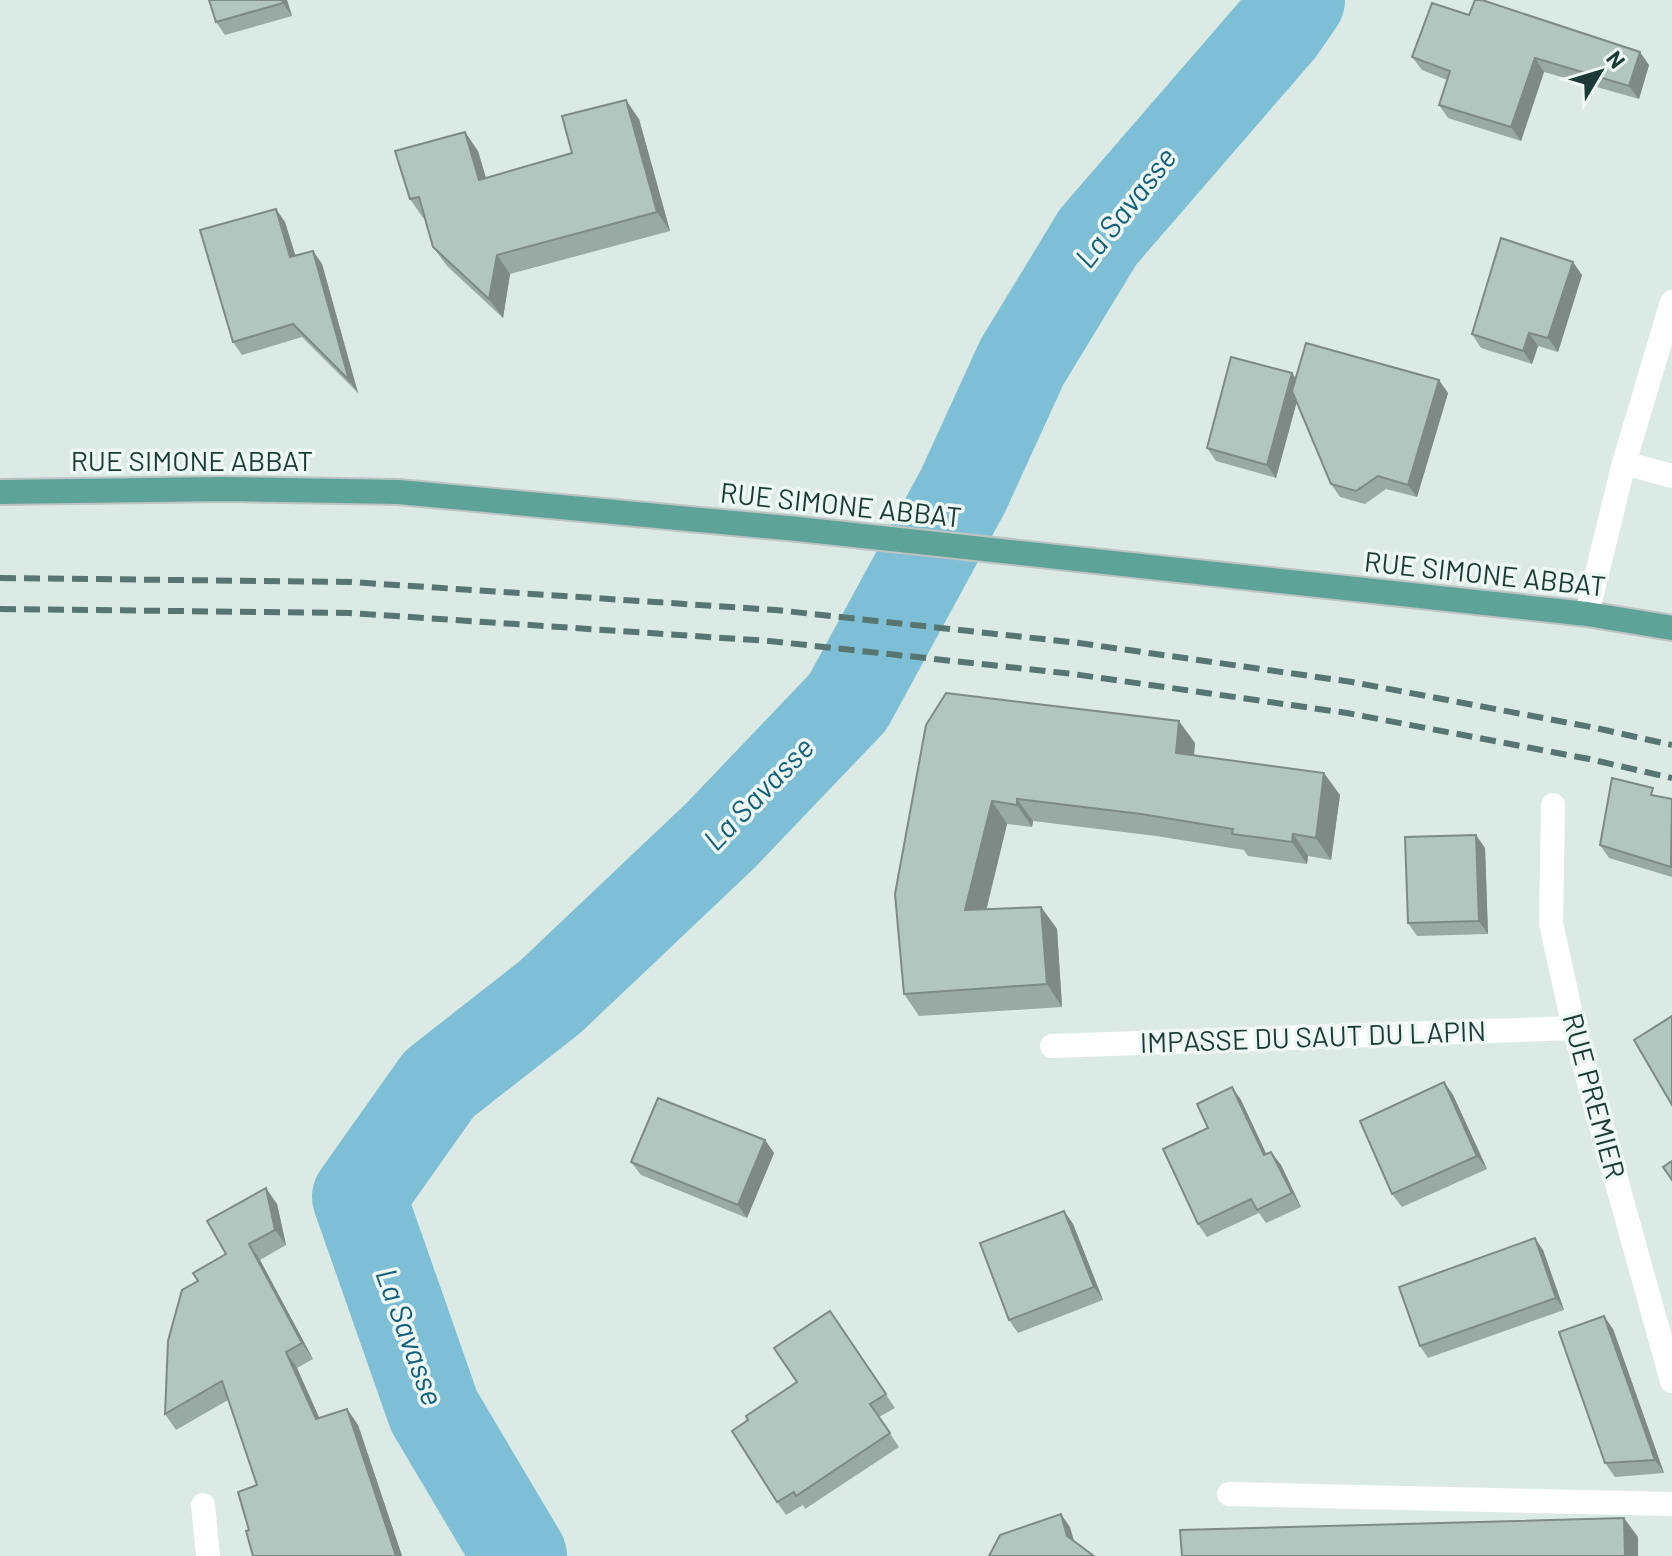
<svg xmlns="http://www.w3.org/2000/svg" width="1672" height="1556" font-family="Barlow,sans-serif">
	<rect width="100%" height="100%" fill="#dceae5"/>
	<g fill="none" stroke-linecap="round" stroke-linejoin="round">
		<path stroke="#7fbfd5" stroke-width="94" d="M520,1556L434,1411L359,1197L439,1084L550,997L721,835L848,702L963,491L1022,362L1098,237L1278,29L1298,0"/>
		<defs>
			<path id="major" d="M0,492L225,489L399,492L798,529L1587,614L1672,628"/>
		</defs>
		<use href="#major" stroke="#bbc4c2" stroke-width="28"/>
		<g stroke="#fff" stroke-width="24">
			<path d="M1624,463L1672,476"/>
			<path d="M1587,614L1624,463L1672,302"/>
			<path d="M1553,805L1551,923L1574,1028L1672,1381"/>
			<path d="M1052,1046L1574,1028"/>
			<path d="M1229,1494L1672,1504"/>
			<path d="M203,1505L208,1556"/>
		</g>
		<use href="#major" stroke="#5da398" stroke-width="24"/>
		<g stroke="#577671" stroke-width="6" stroke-dasharray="16 8" stroke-linecap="butt">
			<path d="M0,578L351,582L776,610L1079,643L1352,682L1596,728L1672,745"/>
			<path d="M0,609L350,613L769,641L1073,674L1347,713L1589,759L1672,778"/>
		</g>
	</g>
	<g fill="#99a9a3">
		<path d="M209,0H287L292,16L225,35L216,22Z"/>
		<path d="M1469,15L1649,65L1639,99L1544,72L1521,141L1448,118L1439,105L1447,80L1422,70L1412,57Z"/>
		<path d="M639,119L670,231L510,274L503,318L447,266L433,247L425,218H423L410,199L478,151L486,178L572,153Z"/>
		<path d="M285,222L295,256L313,251L322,264L358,393L302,337L242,355L233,342Z"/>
		<path d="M1582,275L1558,352L1538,346L1532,364L1481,348L1472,334Z"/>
		<path d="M1292,373L1296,379L1448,393L1417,497L1386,489L1365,504L1340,497L1331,484L1297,401L1276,478L1216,461L1207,448Z"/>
		<path d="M926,725L1195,743L1194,756L1340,795L1331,860L1308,856L1307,864L1248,856L1244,850L1156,836L1033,821L1032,827L1007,824L986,909L1041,907L1057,929L1062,1007L919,1016L904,994Z"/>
		<path d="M1658,796L1672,799V877L1609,858L1600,845Z"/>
		<path d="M1485,848L1488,934L1417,936L1408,923Z"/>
		<path d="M1444,1082L1453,1095L1487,1169L1402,1207L1392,1194Z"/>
		<path d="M1232,1087L1241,1100L1266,1154L1271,1152L1281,1165L1301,1207L1266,1223L1259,1213L1207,1237L1198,1224L1208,1128Z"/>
		<path d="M765,1140L774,1153L747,1218L641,1175L631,1162Z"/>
		<path d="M277,1204L286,1245L260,1260L313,1359L297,1368L319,1418L347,1409L358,1425L402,1556H253L249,1530L257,1485L228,1400L176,1430L165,1414L198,1281Z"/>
		<path d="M1064,1211L1073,1224L1103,1300L1018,1333L1009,1320Z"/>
		<path d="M1543,1250L1564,1310L1428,1358L1420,1346Z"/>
		<path d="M830,1311L895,1408L879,1417L899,1447L805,1509L803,1505L786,1515L777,1502L748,1420L797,1382Z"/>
		<path d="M1613,1329L1664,1473L1615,1477L1605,1463Z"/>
	</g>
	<g fill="#7d8a85">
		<path d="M282,0H287L292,16L283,3Z"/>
		<path d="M1640,52L1649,65L1639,99L1629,86Z"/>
		<path d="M1535,58L1544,72L1521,141L1511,127Z"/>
		<path d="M626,100L639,119L670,231L657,212Z"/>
		<path d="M465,132L478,151L492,199L479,180Z"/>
		<path d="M276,209L285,222L300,270L290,257Z"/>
		<path d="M313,251L322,264L358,393L349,380Z"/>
		<path d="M497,255L510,274L503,318L489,299Z"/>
		<path d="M1573,262L1582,275L1558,352L1548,338Z"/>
		<path d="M1529,333L1538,346L1532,364L1523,351Z"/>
		<path d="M1292,373L1301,386L1276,478L1267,465Z"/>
		<path d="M1439,380L1448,393L1417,497L1408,485Z"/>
		<path d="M1179,721L1195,743L1192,776L1176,753Z"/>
		<path d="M1324,773L1340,795L1331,860L1316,838Z"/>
		<path d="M1017,799L1033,821L1032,827L1017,805Z"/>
		<path d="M992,801L1007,824L981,932L965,910Z"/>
		<path d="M1293,834L1308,856L1307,864L1292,842Z"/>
		<path d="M1476,835L1485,848L1488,934L1479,921Z"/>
		<path d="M1041,907L1057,929L1062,1007L1047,984Z"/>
		<path d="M1444,1082L1453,1095L1487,1169L1477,1156Z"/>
		<path d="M1232,1087L1241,1100L1273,1168L1264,1155Z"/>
		<path d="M765,1140L774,1153L747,1218L738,1205Z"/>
		<path d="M1271,1152L1281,1165L1301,1207L1292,1193Z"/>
		<path d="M266,1188L277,1204L286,1245L275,1230Z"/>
		<path d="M1064,1211L1073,1224L1103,1300L1094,1287Z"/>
		<path d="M1535,1238L1543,1250L1564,1310L1556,1298Z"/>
		<path d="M249,1244L260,1260L313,1359L302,1343Z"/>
		<path d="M1604,1316L1613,1329L1664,1473L1655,1460Z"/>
		<path d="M286,1352L297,1368L327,1435L316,1419Z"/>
		<path d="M347,1409L358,1425L402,1556H396Z"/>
		<path d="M1061,1514L1070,1527L1076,1548L1067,1536Z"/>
		<path d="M1624,1518L1638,1537V1556H1625Z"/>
	</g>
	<g fill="#b2c5be" stroke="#7d8a85" stroke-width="2">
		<path d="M209,0H282L283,3L216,22Z"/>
		<path d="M1475,0H1482L1640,52L1629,86L1535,58L1511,127L1439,105L1450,71L1412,57L1432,3L1469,15Z"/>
		<path d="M626,100L657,212L497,255L489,299L433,247L419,197L410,199L395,151L465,132L479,180L572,153L562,116Z"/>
		<path d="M276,209L290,257L313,251L349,380L293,324L233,342L200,230Z"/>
		<path d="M1501,238L1573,262L1548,338L1529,333L1523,351L1472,334Z"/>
		<path d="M1306,343L1439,380L1408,485L1378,476L1356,491L1331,484L1292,391Z"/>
		<path d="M1231,357L1292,373L1267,465L1207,448Z"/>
		<path d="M946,693L1179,721L1176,753L1324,773L1316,838L1293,834L1292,842L1232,834L1233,829L1141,814L1017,799V805L992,801L965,910L1041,907L1047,984L904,994L895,894L926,725Z"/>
		<path d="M1612,778L1653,788L1651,795L1672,799L1671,867L1600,845Z"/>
		<path d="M1476,835L1479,921L1408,923L1405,837Z"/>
		<path d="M1672,1016V1105L1634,1040Z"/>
		<path d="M1444,1082L1477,1156L1392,1194L1360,1121Z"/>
		<path d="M1232,1087L1264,1155L1271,1152L1292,1193L1257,1210L1251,1199L1198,1224L1163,1149L1208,1128L1197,1104Z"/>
		<path d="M658,1098L765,1140L738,1205L631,1162Z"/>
		<path d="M1672,1161V1180L1663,1167Z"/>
		<path d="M266,1188L275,1230L249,1244L302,1343L286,1352L316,1419L347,1409L396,1556H253L246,1531L249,1530L238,1492L257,1485L222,1381L165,1414L168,1341L182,1290L198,1281L193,1273L226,1254L207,1221Z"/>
		<path d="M1064,1211L1094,1287L1009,1320L980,1243Z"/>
		<path d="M1535,1238L1556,1298L1420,1346L1399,1287Z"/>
		<path d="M830,1311L886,1394L870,1404L890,1433L796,1496L794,1492L777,1502L732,1431L748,1420L746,1416L797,1382L774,1348Z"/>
		<path d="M1604,1316L1655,1460L1605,1463L1559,1332Z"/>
		<path d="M1061,1514L1067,1536L1094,1556H989L1000,1535Z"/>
		<path d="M1624,1518L1625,1556H1182L1180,1530Z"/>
	</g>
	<g text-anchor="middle" stroke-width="7" stroke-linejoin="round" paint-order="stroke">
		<g font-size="28" fill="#1d3a35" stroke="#edf7f3">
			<text x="192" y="471">RUE SIMONE ABBAT</text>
			<text transform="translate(841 505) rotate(6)" y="10">RUE SIMONE ABBAT</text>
			<text transform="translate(1485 574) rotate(6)" y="10">RUE SIMONE ABBAT</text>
			<text transform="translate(1313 1037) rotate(-2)" y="10">IMPASSE DU SAUT DU LAPIN</text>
			<text transform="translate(1594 1096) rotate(75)" y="10">RUE PREMIER</text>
		</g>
		<g font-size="30" font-style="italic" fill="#145f79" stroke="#edf7f3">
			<text transform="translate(1126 208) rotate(-52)" y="10">La Savasse</text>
			<text transform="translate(759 794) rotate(-46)" y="10">La Savasse</text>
			<text transform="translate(409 1337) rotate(70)" y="10">La Savasse</text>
		</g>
	</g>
	<g transform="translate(1600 72) rotate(52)" stroke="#edf7f3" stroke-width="6" paint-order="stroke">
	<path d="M0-6L14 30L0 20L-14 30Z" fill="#1d3a35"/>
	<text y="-12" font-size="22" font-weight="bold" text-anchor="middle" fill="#1d3a35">N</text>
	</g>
</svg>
